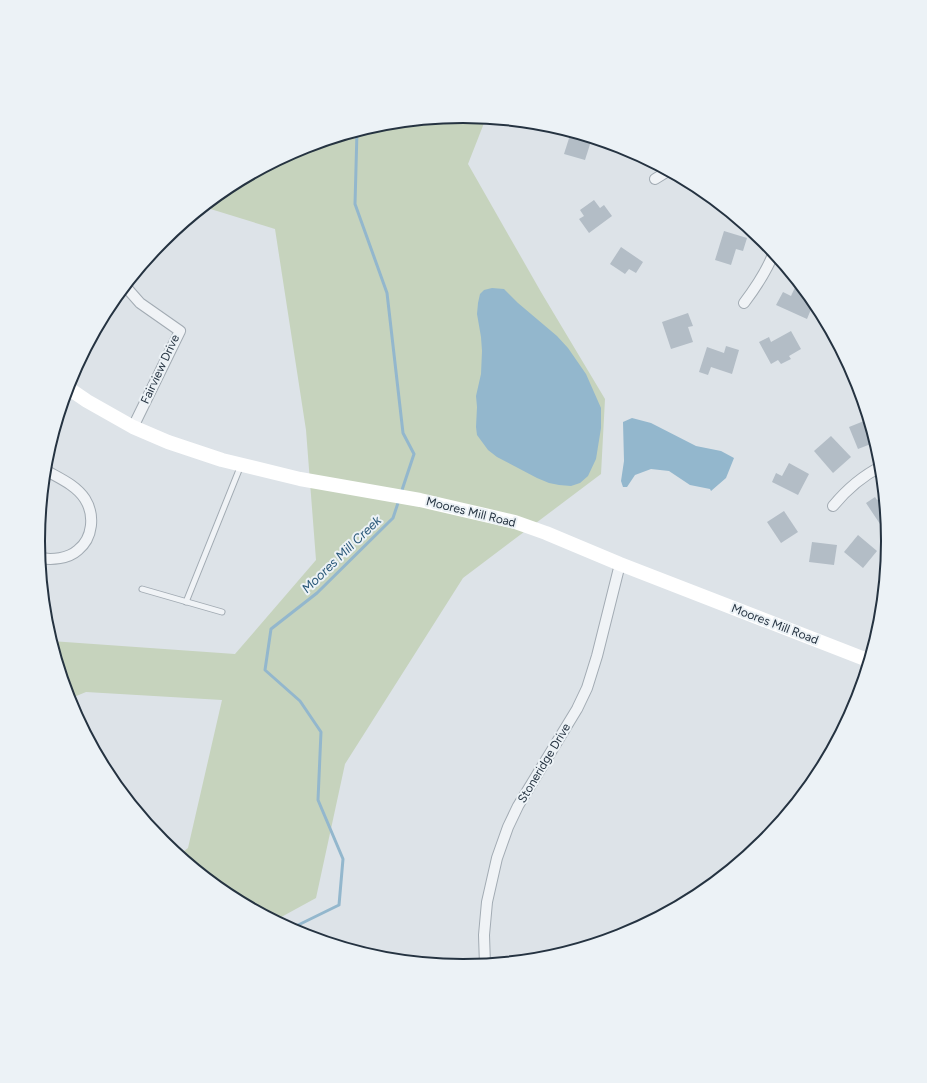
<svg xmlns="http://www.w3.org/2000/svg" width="927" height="1083" font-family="Figtree,sans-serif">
	<rect width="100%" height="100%" fill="#dde3e8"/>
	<path fill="#c6d3bd" d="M464,116L486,118L468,164L541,292L605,399L601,474L463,578L345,764L316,898L274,921L227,895L179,855L188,848L222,700L86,692L69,699L51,641L235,654L316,560L306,430L275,229L204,207L227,188L301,148L381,124Z"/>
	<g fill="#93b7cd">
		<path d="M492,288L504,289L518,303L557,336L568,348L586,374L601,408V428L596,459L588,476L580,483L571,486L559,485L549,483L537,478L497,457L488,450L477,435L476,427L477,407L476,396L481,374L482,351L481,337L477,314L478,303L480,294L484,290Z"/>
		<path d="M632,418L651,423L696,446L721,451L734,458L726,478L711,491L710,489L690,485L669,471L651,469L635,475L627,487H623L621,481L624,461L623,422Z"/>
	</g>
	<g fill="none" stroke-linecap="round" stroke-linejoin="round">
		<g stroke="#93b7cd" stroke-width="3">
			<path d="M357,131L355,204L387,293L403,433L414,454L401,493"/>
			<path d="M290,929L339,905L343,859L318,800L321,732L300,701L265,670L271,629L317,593L393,518L399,500"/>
		</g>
	</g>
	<g fill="#b3bdc6">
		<path d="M571,132L592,138L585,160L564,154Z"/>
		<path d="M594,200L600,208L604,205L612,216L589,233L579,219L584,216L580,210Z"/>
		<path d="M724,231L747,238L743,251L736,249L731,265L715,260Z"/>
		<path d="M621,247L643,262L636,273L629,269L625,274L610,264Z"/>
		<path d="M798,281L814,302L807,319L776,305L783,292L791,296Z"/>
		<path d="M688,313L693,326L688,327L693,342L671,349L662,322Z"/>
		<path d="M791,331L801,349L789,356L791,359L781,364L778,360L771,364L759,342L769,337L771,342Z"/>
		<path d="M726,346L739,350L732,374L711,367L708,375L699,372L707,347L724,353Z"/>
		<path d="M869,419L876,442L858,449L849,427Z"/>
		<path d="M831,436L851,457L833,473L814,451Z"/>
		<path d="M789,463L809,474L798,495L772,482L776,473L782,476Z"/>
		<path d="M884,495L888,536L866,503L875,497L877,500Z"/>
		<path d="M784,511L798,532L781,543L767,522Z"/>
		<path d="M858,535L877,551L863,568L844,552Z"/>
		<path d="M812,542L837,545L834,565L809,562Z"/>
	</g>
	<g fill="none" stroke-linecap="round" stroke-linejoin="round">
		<defs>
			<g id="lane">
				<path d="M142,589L222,612"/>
				<path d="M186,602L241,465"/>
			</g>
			<g id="street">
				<path d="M655,179L668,171"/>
				<path d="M125,286L140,303L180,331L133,427"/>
				<path d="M744,303C756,287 767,271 774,252"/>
				<path d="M833,506C847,489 862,476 882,466"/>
				<path d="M40,558C52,560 68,559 78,550C93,538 95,515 85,499C76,485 59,478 45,470"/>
				<path d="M485,965L484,935L487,902L497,858L508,827L518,806L577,709L587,688L597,656L620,564"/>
			</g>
		</defs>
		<use href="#lane" stroke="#a2abb3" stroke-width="7"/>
		<use href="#street" stroke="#a2abb3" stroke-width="12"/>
		<use href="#lane" stroke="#f0f3f6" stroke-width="5"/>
		<use href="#street" stroke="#f0f3f6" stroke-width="10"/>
		<path stroke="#fff" stroke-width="14" d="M68,388L87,401L133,427L168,442L222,460L300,479L420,500L515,522L546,533L620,564L870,661"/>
	</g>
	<g text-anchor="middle" stroke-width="4" stroke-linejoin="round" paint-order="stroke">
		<g font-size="12" fill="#253341" stroke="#ecf2f6">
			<text transform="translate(160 369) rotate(-65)" y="4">Fairview Drive</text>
			<text transform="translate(471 512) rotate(14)" y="4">Moores Mill Road</text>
			<text transform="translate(775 624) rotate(21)" y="4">Moores Mill Road</text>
			<text transform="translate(544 763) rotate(-59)" y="4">Stoneridge Drive</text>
		</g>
		<g font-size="13" font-style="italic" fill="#2a5879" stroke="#ecf2f6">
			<text transform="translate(341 554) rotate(-44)" y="5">Moores Mill Creek</text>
		</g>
	</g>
	<path d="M0 0H927V1083H0ZM45 541a418 418 0 1 1 836 0a418 418 0 1 1-836 0Z" fill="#ecf2f6" fill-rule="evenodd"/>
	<path fill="none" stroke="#253341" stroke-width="2" d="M45 541a418 418 0 1 1 836 0a418 418 0 1 1-836 0Z"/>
</svg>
